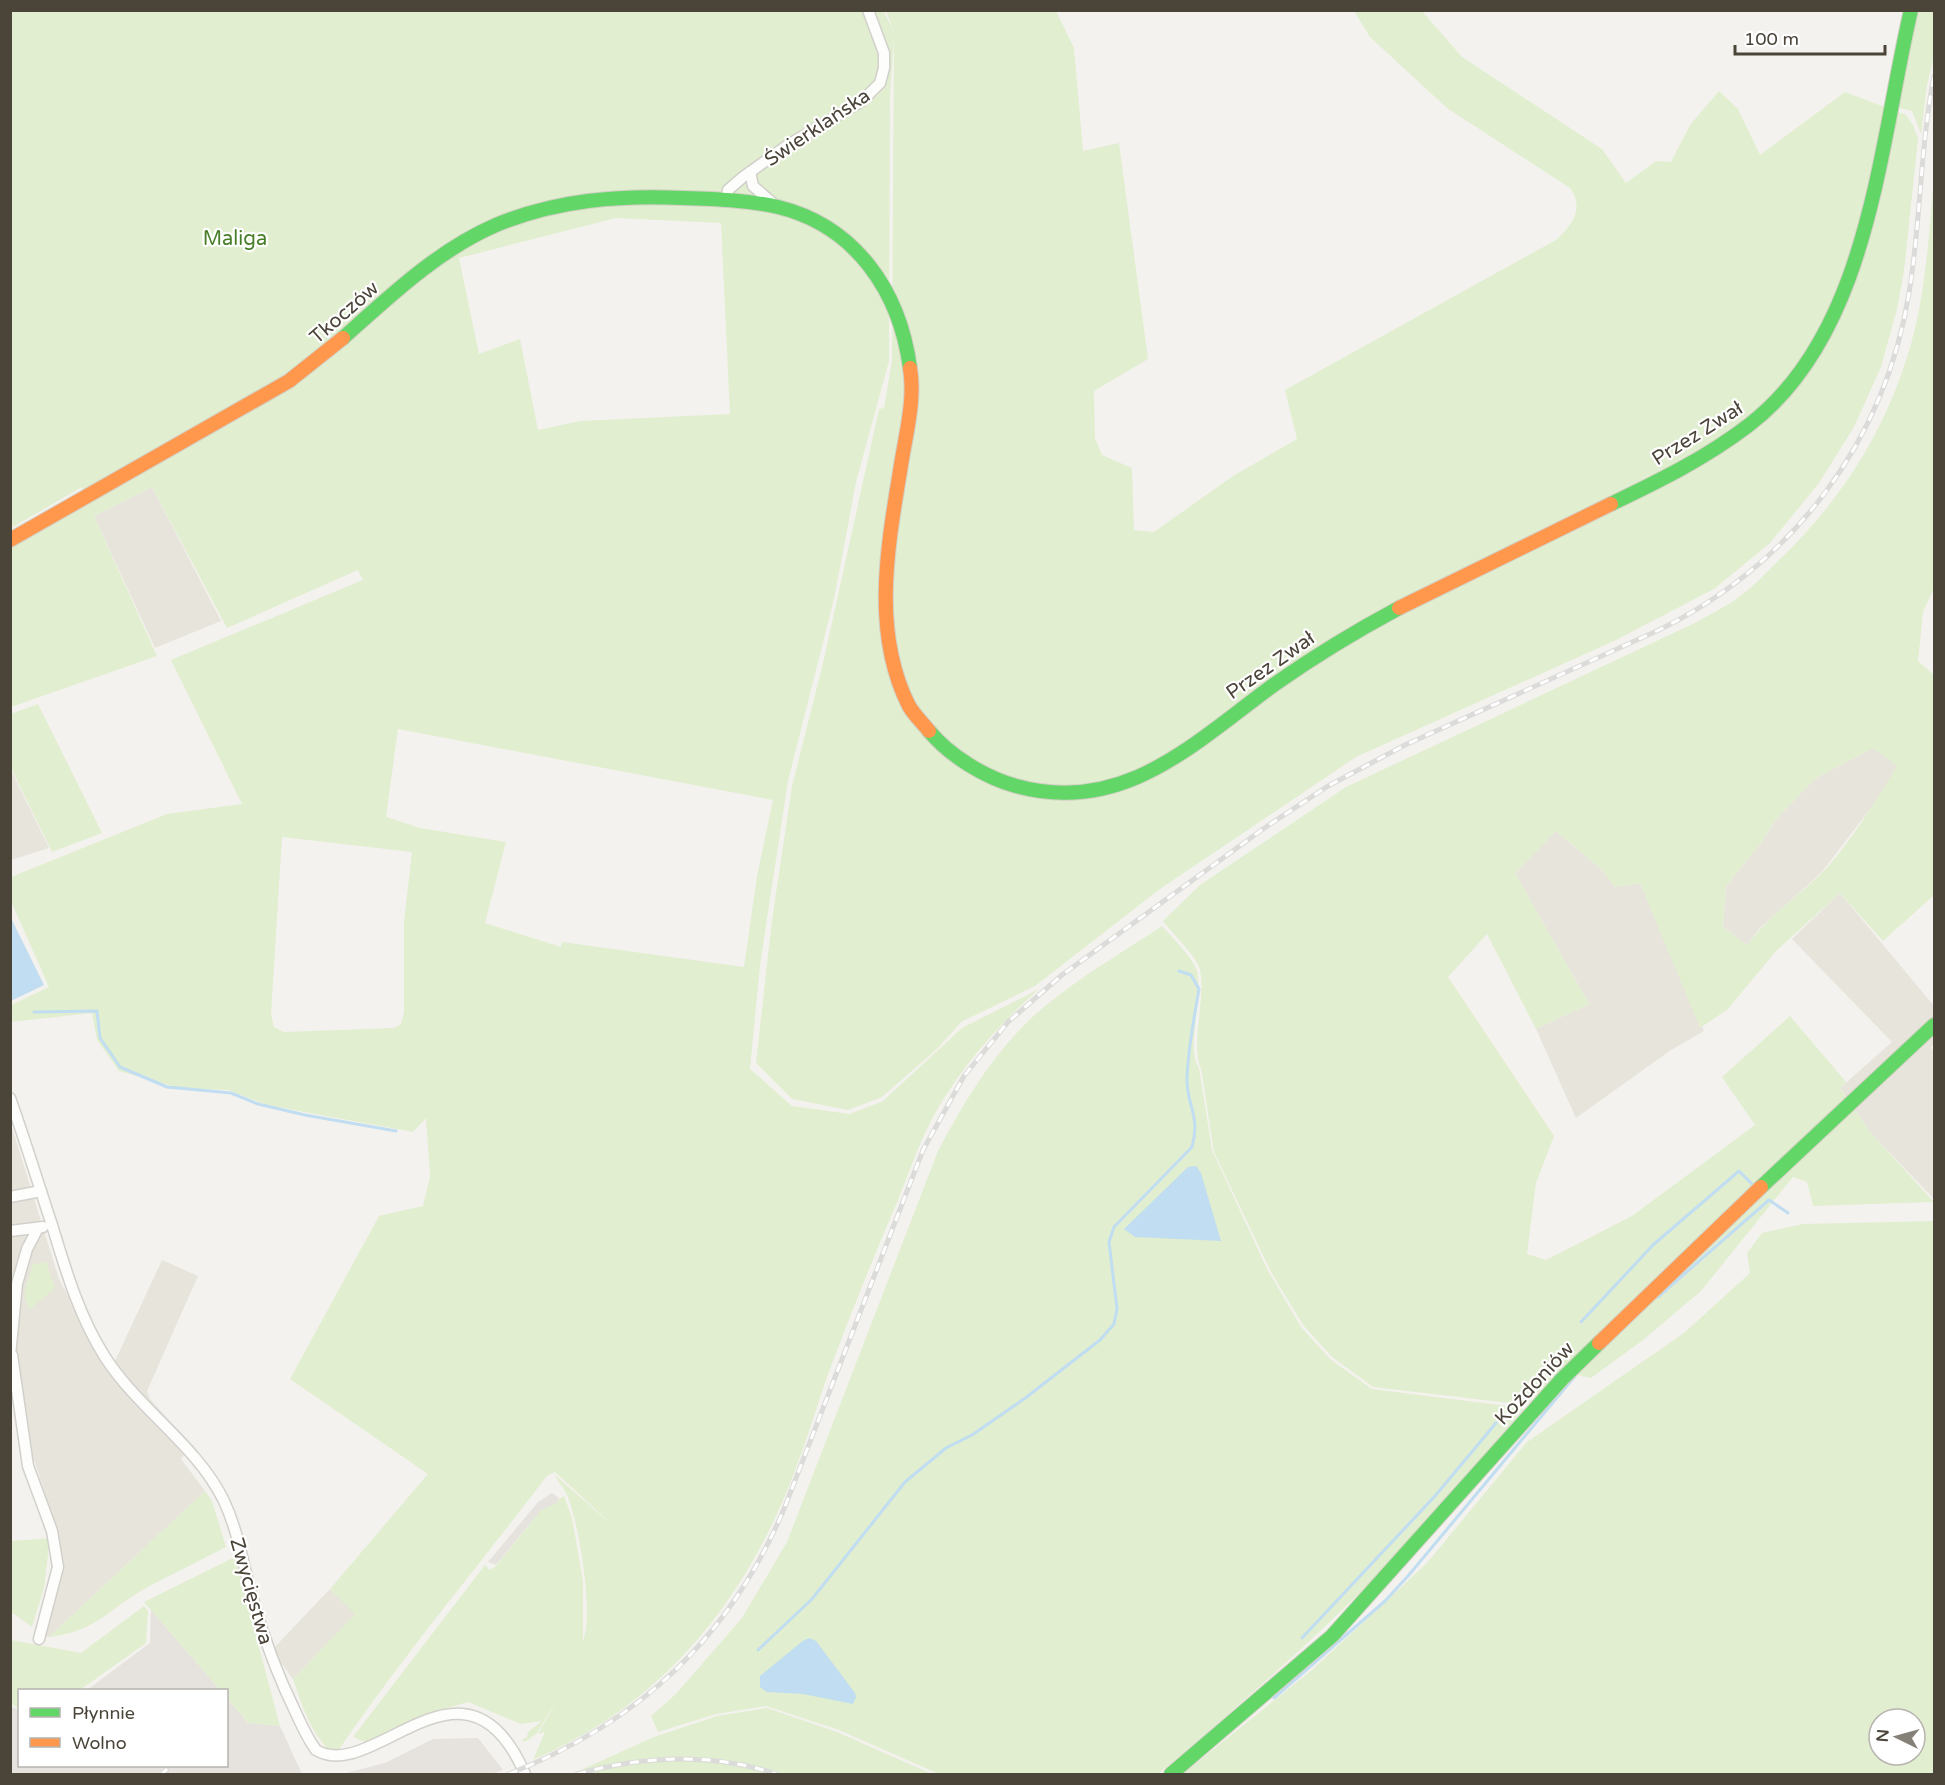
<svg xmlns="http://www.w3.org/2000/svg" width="1945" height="1785" font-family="'Varela Round',sans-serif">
	<rect width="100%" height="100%" fill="#f4f2ee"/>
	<g fill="#e7e4dc">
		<path d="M152,487L221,621L155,648L94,516Z"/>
		<path d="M1873,748L1898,766L1874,804L1821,873L1759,929L1747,945L1723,927L1726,886L1760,844L1776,819L1816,778Z"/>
		<path d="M10,768L49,848L11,860H10Z"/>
		<path d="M1556,831L1602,870L1615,887L1640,883L1704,1031L1671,1050L1576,1118L1536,1029L1589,1004L1515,873Z"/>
		<path d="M1840,893L1934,1006V1044L1931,1047L1934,1053V1199L1870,1132L1840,1088L1892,1042L1792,939Z"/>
		<path d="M10,1121L59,1279L109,1374L162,1260L198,1276L147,1391L150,1399L191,1445L181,1459L205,1491L49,1637L44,1636L63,1574L51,1511L29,1445L11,1356Z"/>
		<path d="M330,1589L356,1614L293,1679L272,1650Z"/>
	</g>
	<g fill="#e6e2de">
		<path d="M151,1610L220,1690H87L150,1643Z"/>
		<path d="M227,1698L248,1723L280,1726L302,1774H11L10,1706L19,1710L20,1766H226Z"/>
		<path d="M478,1738L503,1770L492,1774H342L385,1763L433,1739Z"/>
	</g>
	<g fill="#e1eecf" fill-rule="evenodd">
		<path d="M883,10L894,32L886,11H1056L1074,48L1083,151L1119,143L1148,359L1094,391L1095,438L1102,455L1132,468L1134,530L1154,532L1233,476L1297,439L1285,390L1556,240C1572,225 1585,209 1570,188L1447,108L1370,37L1354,11H1422L1462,57L1602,149L1626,183L1656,161L1671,162L1690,125L1719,91L1738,109L1760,155L1845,92L1906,115L1913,125L1918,139L1904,271L1897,309L1881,367L1854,427L1819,483L1770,543L1714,589L1614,641L1356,757L1160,889L1035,986L961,1022L938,1048L882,1097L848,1110L792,1099L756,1063L772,920L792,786L824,659L879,409L884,408L892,360L894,35L890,95L889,361L856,482L834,599L788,781L760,965L750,1069L792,1106L850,1114L883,1101L962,1028L1039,989C998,1025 960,1068 933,1117C919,1143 909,1173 898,1200C873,1258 849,1318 827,1377C812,1421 799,1465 780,1507C729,1622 649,1710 533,1760L545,1732L538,1734L562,1691L537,1733L525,1742L522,1740L527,1737L528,1732L542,1721L521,1724L468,1702L437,1711L375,1746L353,1737L485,1565L490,1570L496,1566L541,1510L564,1496L572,1518L583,1581V1641C594,1613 579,1523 567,1495C564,1487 558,1483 555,1475L620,1532L555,1472L547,1476C476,1569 401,1658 335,1755C311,1736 303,1707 293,1679L355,1614L330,1589L428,1474L290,1379L379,1216L423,1206L430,1176L426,1118L413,1132L267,1105L228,1090L179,1088L119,1071L97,1040L92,1013L11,1022V1005L49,987L11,901V877L167,814L242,804L171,660L363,580L358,570L227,628L152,487L94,516L157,656L11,707L10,548L89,502L82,487L11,528V11ZM616,218L721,223L730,414L580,421L538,430L520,339L479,354L459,258ZM398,729L773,800L757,876L744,967L562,942L561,947L485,923L506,842L420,828L386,817ZM282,837L412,852L404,921V1012L401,1024L394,1028L284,1032L274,1027L271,1014Z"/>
		<path d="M1918,11H1934V56L1927,85L1921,134L1912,111L1895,107Z"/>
		<path d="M1934,177V588L1923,612L1918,661L1934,675V895L1883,941L1840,893L1776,951L1728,1009L1700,1028L1640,883L1615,887L1602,870L1556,831L1515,873L1589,1004L1536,1029L1487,934L1448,977L1554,1136L1536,1183L1527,1254L1546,1260L1632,1216L1755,1125L1722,1077L1790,1016L1846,1082L1840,1088L1870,1132L1934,1202L1813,1206L1807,1182L1793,1177L1701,1291L1643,1340L1591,1378L1560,1371L1527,1405L1373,1387L1332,1357L1303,1325L1271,1272L1214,1152L1201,1068C1190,1048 1206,997 1200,970C1198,958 1171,932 1163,921L1200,885L1346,787L1697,622C1710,614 1724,608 1736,599C1751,589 1764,575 1777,562C1842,500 1886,431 1911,344C1926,290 1929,233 1934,177ZM1873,748L1897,766C1876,801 1848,846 1820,875C1795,898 1767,918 1747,945L1723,927L1726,886L1760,844L1776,819L1816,778Z"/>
		<path d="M38,704L102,833L52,852L11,768V714Z"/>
		<path d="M1162,926C1171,936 1194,959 1197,971C1204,1000 1185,1047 1199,1068L1212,1150L1267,1269L1301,1327L1331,1360L1372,1389L1524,1408C1480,1460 1438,1514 1390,1563C1317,1637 1238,1707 1158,1774H939L839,1730L766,1706L716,1714L658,1732L651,1716L676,1694L742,1618L787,1542L938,1151C965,1099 999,1044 1044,1007C1081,976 1123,952 1162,926Z"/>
		<path d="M1934,1221V1774H1183L1312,1670L1427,1563L1527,1442L1684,1333L1750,1273L1747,1253L1762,1233L1803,1224ZM1879,1719H1915V1755H1879Z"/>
		<path d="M46,1262L55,1288L29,1310L24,1294L33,1264Z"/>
		<path d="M205,1491L212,1501L226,1547C198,1562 167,1576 139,1592C105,1613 93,1632 49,1637Z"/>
		<path d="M50,1538L44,1588L32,1627L11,1612V1541Z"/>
		<path d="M235,1557L280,1726L248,1723L227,1698L226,1690H220L144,1602Z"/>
		<path d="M144,1606L148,1611L146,1643L80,1690H20L19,1708L11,1704V1640L81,1653Z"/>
		<path d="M767,1708L837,1732L932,1774H572L654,1737L717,1716Z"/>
	</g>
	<path fill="#e6e3df" d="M552,1493L559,1498L557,1503L541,1510L496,1565L488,1562L538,1502Z"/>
	<g fill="#c0ddf1">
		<path d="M10,916L44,985L11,1001H10Z"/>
		<path d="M1196,1166L1201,1173L1221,1241L1135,1237L1124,1229L1188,1167Z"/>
		<path d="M810,1638L816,1641L855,1693L856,1697L853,1704L803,1694L767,1692L760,1687V1676L804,1640Z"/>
	</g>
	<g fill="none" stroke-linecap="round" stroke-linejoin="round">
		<g stroke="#c0ddf1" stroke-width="3">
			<path d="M34,1012L97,1011L100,1038L120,1067L167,1087L231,1093L258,1104L305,1115L396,1131"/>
			<path d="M1658,1297L1769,1200L1788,1213"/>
			<path d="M1581,1322L1653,1245L1739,1171L1754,1186"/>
			<path d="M1302,1638L1435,1496L1496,1423"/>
			<path d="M758,1650L812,1599L905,1482L946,1448L972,1435L1024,1399L1100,1340L1114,1324L1117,1309L1109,1242L1114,1227L1192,1147C1201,1115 1186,1105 1187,1078C1188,1048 1194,1019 1199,989L1191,975L1179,971"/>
			<path d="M1274,1698L1385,1601L1408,1576L1575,1376"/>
		</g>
		<defs>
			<g id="street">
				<path d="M750,172L753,186L776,206"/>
				<path d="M726,201L728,190L743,177L788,145L862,101L880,83L884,68V53L868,10"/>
				<path d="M10,1098C25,1140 38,1183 52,1225C66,1271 79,1316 105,1357C139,1410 196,1444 224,1501C238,1531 243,1564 252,1596C263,1636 277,1674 295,1711C301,1724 307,1738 316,1750C373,1785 465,1635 525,1774"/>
				<path d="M10,1197L41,1191"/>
				<path d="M10,1231L43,1227"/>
				<path d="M10,1355L17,1284L27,1249L38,1228"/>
				<path d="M12,1355L28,1466L52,1531L58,1567L39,1639"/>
			</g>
			<g id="fast">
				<path d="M343,338C390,296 438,250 496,225C556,200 619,195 683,198C715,199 747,200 778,207C856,226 900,292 910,368"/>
				<path d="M1611,504C1659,481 1706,458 1749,425C1869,333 1879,147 1911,10"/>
				<path d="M929,731C950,756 984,777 1016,786C1124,816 1195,742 1275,684C1315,656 1356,631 1399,608"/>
				<path d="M1761,1187L1934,1025"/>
				<path d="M1171,1774L1332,1636L1562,1379L1599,1343"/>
			</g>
			<g id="slow">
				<path d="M910,368C915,398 907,429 902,459C889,540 870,629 909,706C914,715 923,723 929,731"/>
				<path d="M10,540L289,381L343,338"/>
				<path d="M1399,608L1611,504"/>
				<path d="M1599,1343L1761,1187"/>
			</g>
		</defs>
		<use href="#street" stroke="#d2d0cb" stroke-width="13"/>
		<use href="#fast" stroke="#d3cfc5" stroke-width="16"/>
		<use href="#slow" stroke="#d3cfc5" stroke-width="16"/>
		<use href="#street" stroke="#fdfdfc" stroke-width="10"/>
		<use href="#fast" stroke="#63d668" stroke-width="14"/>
		<use href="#slow" stroke="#ff974d" stroke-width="14"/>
		<defs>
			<g id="rail">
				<path d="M162,1774L167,1769"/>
				<path d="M509,1774C639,1722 729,1639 784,1509L923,1150L964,1076L1008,1022L1062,975L1263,829L1328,786L1405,745L1659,630C1794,563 1885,441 1909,293C1921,221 1920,147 1934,76"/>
				<path d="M577,1774C643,1756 711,1752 776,1774"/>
			</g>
		</defs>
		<use href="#rail" stroke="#dbdbda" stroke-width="5"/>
		<use href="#rail" stroke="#fff" stroke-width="3" stroke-dasharray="9" stroke-linecap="butt"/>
	</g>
	<g text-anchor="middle" stroke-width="4.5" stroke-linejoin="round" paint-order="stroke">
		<g font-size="20" fill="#4b4439" stroke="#fff">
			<text transform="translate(817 127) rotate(-34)" y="7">Świerklańska</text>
			<text transform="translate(344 312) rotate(-41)" y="7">Tkoczów</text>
			<text transform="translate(1697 433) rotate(-32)" y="7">Przez Zwał</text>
			<text transform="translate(1270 665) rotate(-35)" y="7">Przez Zwał</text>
			<text transform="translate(1534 1383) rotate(-47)" y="7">Kożdoniów</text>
			<text transform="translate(252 1591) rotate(74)" y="7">Zwycięstwa</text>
		</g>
		<g font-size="20" fill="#4a7f2a" stroke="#fff">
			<text x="235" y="245">Maliga</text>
		</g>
	</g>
	<rect width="1945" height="1785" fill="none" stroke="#4b4439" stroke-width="24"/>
	<rect x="18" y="1689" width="210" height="78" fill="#ffffff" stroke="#b7b4b0" stroke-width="1.5"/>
	<rect x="30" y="1708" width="30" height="9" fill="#63d668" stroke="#b7b4b0" stroke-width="1.5"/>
	<text x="72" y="1719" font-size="18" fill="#4b4439">Płynnie</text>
	<rect x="30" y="1738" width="30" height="9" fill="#ff974d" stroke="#b7b4b0" stroke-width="1.5"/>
	<text x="72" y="1749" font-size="18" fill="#4b4439">Wolno</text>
	<g transform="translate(1897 1737) rotate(275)"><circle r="28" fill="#ffffff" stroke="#b7b4b0" stroke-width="1.5"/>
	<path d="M0-4.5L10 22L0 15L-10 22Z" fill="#868178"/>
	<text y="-9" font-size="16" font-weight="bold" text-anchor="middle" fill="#4b4439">N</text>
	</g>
	<path d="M1735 45v9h150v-9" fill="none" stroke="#4b4439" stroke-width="3"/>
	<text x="1744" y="45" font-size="18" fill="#4b4439" stroke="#ffffff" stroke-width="4.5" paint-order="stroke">100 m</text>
</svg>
